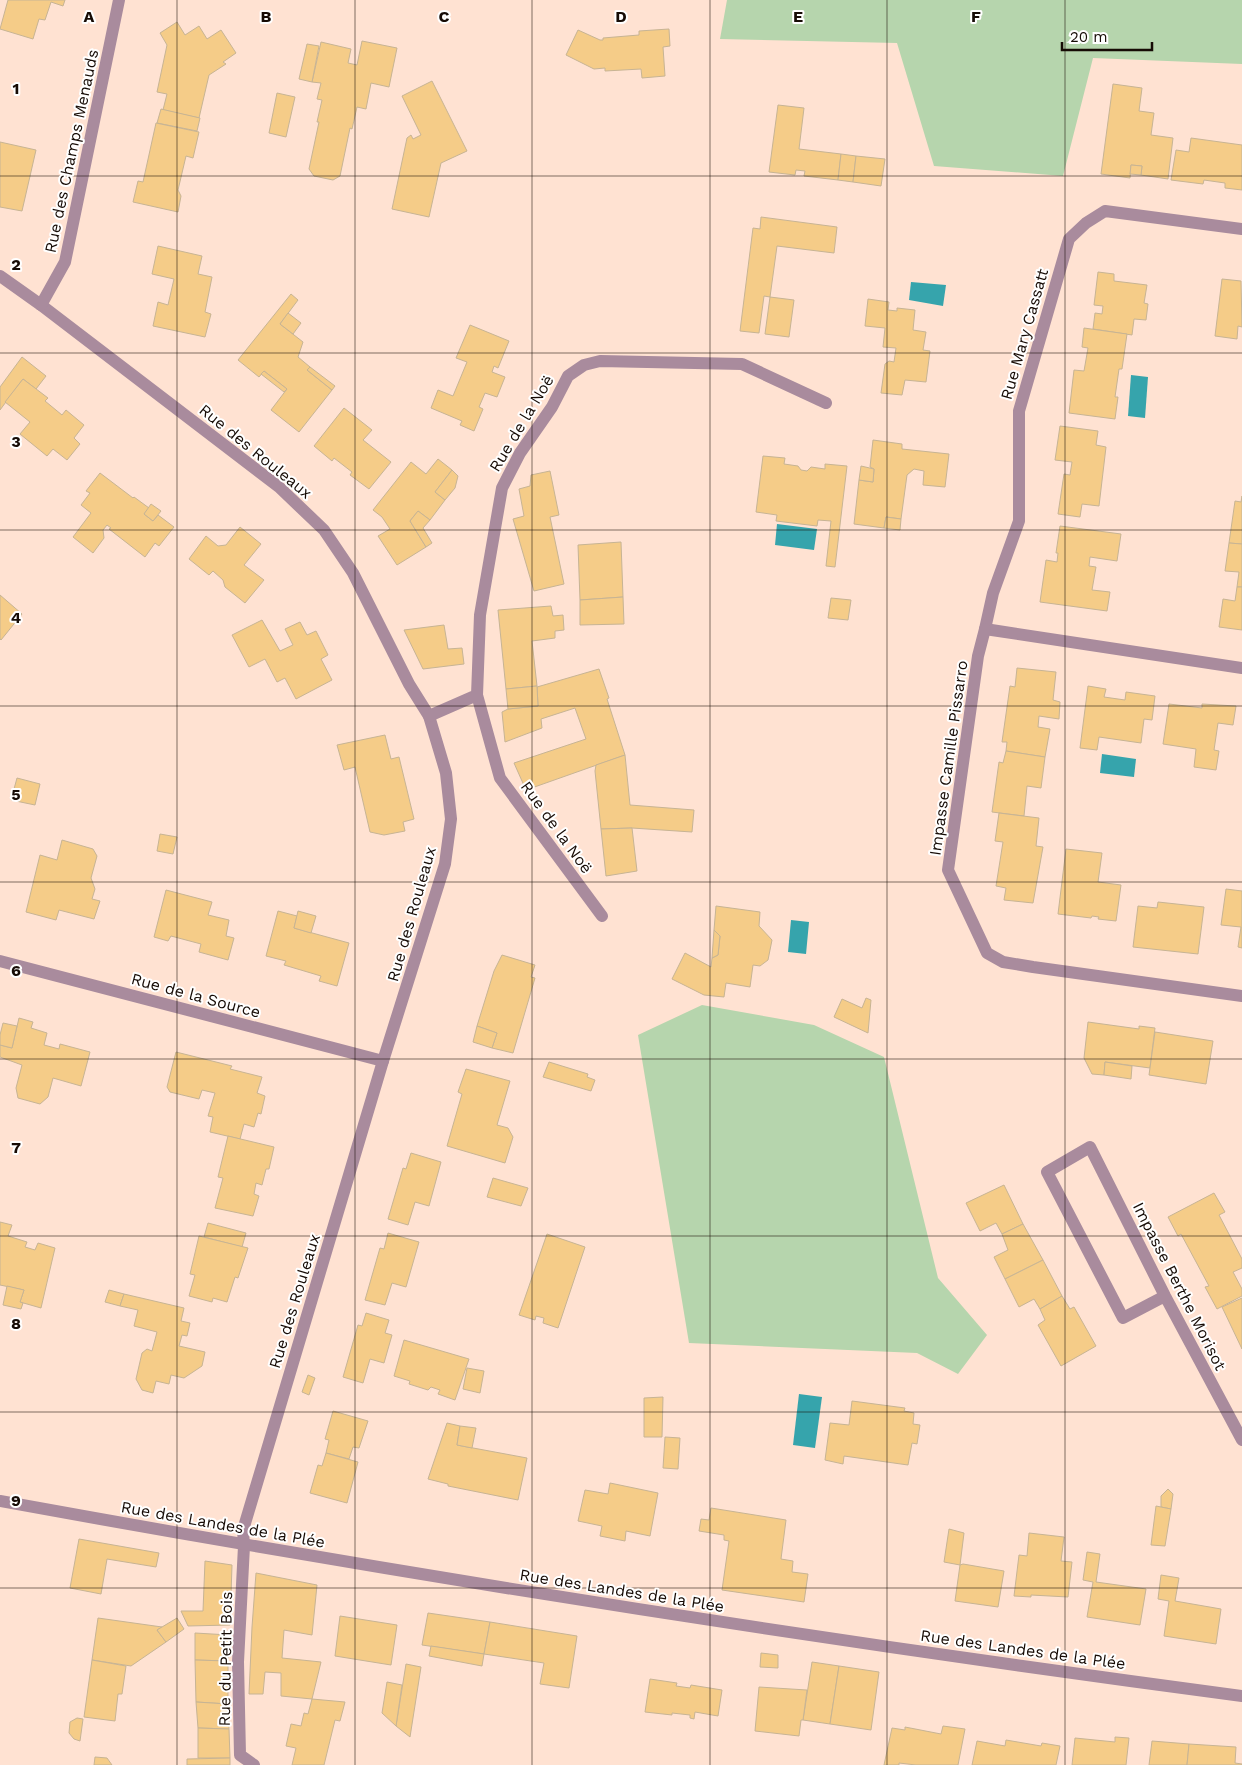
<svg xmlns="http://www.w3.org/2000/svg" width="1242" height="1765" font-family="'Work Sans',sans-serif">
	<rect width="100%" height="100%" fill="#ffe2d2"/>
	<g fill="#b6d5ad">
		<path d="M727,0H1242V64L1093,58L1063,176L934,166L897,43L720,39Z"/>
		<path d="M702,1005L814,1025L884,1057L938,1278L987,1335L958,1374L917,1353L689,1343L638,1035Z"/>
	</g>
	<g fill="#36a4ac">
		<path d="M911,282L946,285L943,306L909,300Z"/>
		<path d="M1131,375L1148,377L1145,418L1128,416Z"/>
		<path d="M777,524L817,529L814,550L775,545Z"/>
		<path d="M1102,754L1136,759L1134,777L1100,773Z"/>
		<path d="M791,920L809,922L806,954L788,952Z"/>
		<path d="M799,1394L822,1397L815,1448L793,1445Z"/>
	</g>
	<g fill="#f5cc88" stroke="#c7b494">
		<path d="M8,0H65L63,6L51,2L45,20L39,19L33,39L0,29Z"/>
		<path d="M177,22L185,35L199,26L207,39L221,30L236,53L223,62L226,64L209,75L199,118L163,110L167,94L157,92L167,45L160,33Z"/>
		<path d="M669,29L670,46L663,47L665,76L642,78L641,69L605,71V68L594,69L566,55L578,30L600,40H603V38L639,35V31Z"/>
		<path d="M362,41L397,48L389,87L371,83L366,109L357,107L352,129L350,128L340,176L333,180L314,176L309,169L319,122H317L322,100L317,99L321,83L312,82L321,42L351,49L348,63L357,65Z"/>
		<path d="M307,44L319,46L312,82L299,79Z"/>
		<path d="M432,81L467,151L441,163L429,217L392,209L407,138L411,135L413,139L421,135L402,96Z"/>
		<path d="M1113,84L1142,88L1139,111L1154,113L1151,135L1173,138L1168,179L1141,175L1142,166L1131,165L1130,178L1101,174Z"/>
		<path d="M277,93L295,97L286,137L269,133Z"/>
		<path d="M778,105L804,108L799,149L841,154L838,180L804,176L805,171L796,170L795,175L769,172Z"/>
		<path d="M161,109L200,118L197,131L157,123Z"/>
		<path d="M156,123L199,132L193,158L186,156L178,190L181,196L178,212L133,202L138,181L143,182Z"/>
		<path d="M1191,138L1242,145V190L1225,188V183L1204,180L1203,184L1171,180L1176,150L1189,152Z"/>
		<path d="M0,142L36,150L22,211L0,207Z"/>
		<path d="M841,154L856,156L853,182L838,180Z"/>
		<path d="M856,156L885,159L881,186L853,182Z"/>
		<path d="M1131,165L1142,166L1141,175L1130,174Z"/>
		<path d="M761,217L837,227L834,253L777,246L770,297L764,296L759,333L740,331L753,228L760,229Z"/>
		<path d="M158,246L202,256L198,274L212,277L205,312L211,314L205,337L153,326L158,302L168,305L174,279L152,274Z"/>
		<path d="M1098,272L1114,274V281L1147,285L1144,303L1148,304L1146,320L1134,319L1132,335L1093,329L1095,313L1102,314L1103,306L1094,305Z"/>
		<path d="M1222,279L1241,281L1242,327L1238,326L1237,339L1215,336Z"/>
		<path d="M291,294L298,300L280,324L303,342L298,357L310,367L307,370L332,390L299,432L271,410L287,389L264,371L259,377L238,360Z"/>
		<path d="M770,297L794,300L789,337L765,334Z"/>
		<path d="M868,299L889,302L888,310L897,311V308L915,310L913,330L926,332L923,350L930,351L926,382L905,380L902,395L881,393L885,364L889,361L894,362L896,348L883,347L885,328L865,326Z"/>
		<path d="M288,313L301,323L293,334L280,324Z"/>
		<path d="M470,325L509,341L498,368L494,366L492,372L505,377L497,397L485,393L479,407L483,409L474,431L460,425L462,421L431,408L438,390L453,396L467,362L456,358Z"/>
		<path d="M1084,328L1127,334L1122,369H1119L1115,397H1118L1115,419L1069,413L1074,370L1084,371L1088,348L1082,347Z"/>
		<path d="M22,357L46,376L36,389L23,379L0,410V387Z"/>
		<path d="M310,367L335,386L332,390L307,370Z"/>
		<path d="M264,371L287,389L284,392L261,374Z"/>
		<path d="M23,379L48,398L45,401L62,415L66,410L84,425L74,438L80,444L67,460L53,449L47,456L20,434L30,422L5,402Z"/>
		<path d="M344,408L372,430L363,440L391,462L369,489L350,475L352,472L334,458L332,461L314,446Z"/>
		<path d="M1060,426L1098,431L1096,445L1106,447L1099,506L1082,504L1080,517L1058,514L1064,474L1070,475L1072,462L1055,460Z"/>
		<path d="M873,440L902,444V449L949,454L945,487L923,485L924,471L914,469L907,475L901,519L886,517L884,528L854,524L859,480L873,482L874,469L870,467Z"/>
		<path d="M763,456L785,458L784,464L798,466L801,470L807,471L811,467L825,469V464L847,466L835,567L826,566L831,521L818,520L817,526L776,521L777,515L756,512Z"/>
		<path d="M438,459L452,470L435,492L445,500L430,520L418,511L410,521L426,547L397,565L378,536L390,529L382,517L373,510L411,462L426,474Z"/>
		<path d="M861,466L874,469L873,482L859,480Z"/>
		<path d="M452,470L458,476L455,488L445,500L435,492Z"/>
		<path d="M550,471L559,515L550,517L564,584L534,591L513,519L524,516L519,489L530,486L531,475Z"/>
		<path d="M100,473L133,498L134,497L149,508L144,514L153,521L158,515L174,527L159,546L155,543L145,557L109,529L111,528L107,525L103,530L104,538L93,553L73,537L91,513L81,505L90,493L86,491Z"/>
		<path d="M1242,496V544L1229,543L1235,501L1241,502Z"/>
		<path d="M151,504L161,511L153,521L144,514Z"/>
		<path d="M418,511L430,520L423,528L432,543L426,547L410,521Z"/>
		<path d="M886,517L901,519L900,530L884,528Z"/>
		<path d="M1060,526L1121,534L1117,561L1090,557L1089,566L1096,567L1092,590L1110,592L1107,611L1040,602L1046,560L1057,562L1058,553H1056Z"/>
		<path d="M240,527L261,544L244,565L264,580L245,603L225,587L223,580L213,571L209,575L189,559L206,536L218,546L226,545Z"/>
		<path d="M621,542L623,597L580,600L578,545Z"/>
		<path d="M1229,543L1242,544V587H1237L1239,572L1225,571Z"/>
		<path d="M1237,587H1242V630L1219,627L1223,599L1235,601Z"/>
		<path d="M0,595L22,614L1,640L0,639Z"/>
		<path d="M623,597L624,624L580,625V600Z"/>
		<path d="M831,598L851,600L848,620L828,618Z"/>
		<path d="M551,606L553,616L563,615L564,630L555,631V638L532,641L537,686L506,689L498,610Z"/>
		<path d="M262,620L280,651L293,645L285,629L300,622L307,635L316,631L328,655L321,659L332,680L296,699L285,678L277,682L265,659L249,667L232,635Z"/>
		<path d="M444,625L448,649L462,648L464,664L423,669L404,630Z"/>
		<path d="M1017,668L1056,672L1053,700L1060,702L1059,719L1039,716L1038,727L1050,729L1045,757L1006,751L1007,742H1002L1010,686L1015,687Z"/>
		<path d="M599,669L609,698L607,699L625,755L526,790L514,763L586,739L575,708L541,719L542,728L505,742L502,712L508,709L538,706L537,687Z"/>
		<path d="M537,686L538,706L508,709L506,689Z"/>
		<path d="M1088,686L1106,689L1104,697L1125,700L1126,692L1155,696L1152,720L1144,719L1141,743L1099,737L1097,750L1080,748Z"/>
		<path d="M1169,704L1202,708V704L1236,706L1233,725L1218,723L1214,750L1219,751L1216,770L1194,767L1196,749L1163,744Z"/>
		<path d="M385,735L391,759L399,757L414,819L403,822L405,831L384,835L370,832L355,767L344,770L337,745Z"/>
		<path d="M1006,751L1045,757L1041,788L1027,786L1024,816L992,812L999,762L1003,763Z"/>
		<path d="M625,755L630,805L694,810L692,832L632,828L601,829L595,771L596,765Z"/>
		<path d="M17,778L40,784L35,805L11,800Z"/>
		<path d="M999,813L1039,818L1036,846L1043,847L1033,903L1004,900L1006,888L996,886L1003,842L995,841Z"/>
		<path d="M632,828L637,871L606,876L601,829Z"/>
		<path d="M160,834L177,837L173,854L157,851Z"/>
		<path d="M62,840L93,849L97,856L91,878L95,889L92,899L100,901L94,919L59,910L56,920L26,912L40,855L57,860Z"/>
		<path d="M1066,849L1102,853L1098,882L1121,885L1116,921L1098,919L1099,917L1092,916L1091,918L1058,914Z"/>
		<path d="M1226,889L1242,891V948L1238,947L1241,927L1221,925Z"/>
		<path d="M166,890L212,902L208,915L229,920L226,936L234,938L228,960L199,952L201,944L171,936L168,941L154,937Z"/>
		<path d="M1158,902L1204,907L1198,954L1133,947L1138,906L1157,908Z"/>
		<path d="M716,906L760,912L759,926L772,940L768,960L760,966L753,965L750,987L726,983L724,997L704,995L672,979L685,953L711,967L712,958L718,955L720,936L714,930Z"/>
		<path d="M278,911L297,916L294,928L349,943L337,986L319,981L321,976L284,965L286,961L266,956Z"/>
		<path d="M298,911L316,916L311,933L294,928Z"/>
		<path d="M714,930L720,936L718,955L712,958Z"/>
		<path d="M502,955L535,965L531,977L535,978L513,1053L492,1048L497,1033L477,1026L494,971Z"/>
		<path d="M866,998L871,1000L868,1033L834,1017L842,999L862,1008Z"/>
		<path d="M19,1018L33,1022L31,1028L47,1033L44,1045L59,1049L60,1044L90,1052L81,1086L53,1078L48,1097L40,1104L18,1098L16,1088L22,1065L0,1057V1045L12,1048Z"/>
		<path d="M1088,1022L1139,1029V1026L1155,1028L1150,1068L1105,1062L1104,1075L1092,1074L1084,1058Z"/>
		<path d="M3,1023L17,1026L12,1048L0,1045V1035Z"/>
		<path d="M477,1026L497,1033L492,1048L473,1042Z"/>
		<path d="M1155,1032L1213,1041L1206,1084L1149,1075Z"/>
		<path d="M176,1052L232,1066L230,1069L262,1077L257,1093L265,1096L261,1114L258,1113L254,1127L244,1124L240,1139L210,1132L213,1117L208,1116L215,1093L202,1090L199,1099L170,1092L167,1087Z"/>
		<path d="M549,1062L588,1074L587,1077L595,1080L591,1091L543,1077Z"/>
		<path d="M1105,1062L1132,1066L1131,1079L1104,1075Z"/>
		<path d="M466,1069L510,1081L497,1125L508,1128L513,1137L505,1163L447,1146L462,1094L458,1092Z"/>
		<path d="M228,1136L274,1147L269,1169H266L262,1185L256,1183L254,1194L259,1196L253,1216L215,1208L223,1178L218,1177Z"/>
		<path d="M411,1153L441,1162L429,1206L415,1202L408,1225L388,1219L403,1168L406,1169Z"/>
		<path d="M493,1178L528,1188L521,1206L487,1197Z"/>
		<path d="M1004,1185L1023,1224L1002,1234L996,1223L980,1231L966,1203Z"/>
		<path d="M1214,1193L1225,1212L1219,1215L1242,1259V1268L1233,1272L1242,1289V1296L1217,1309L1205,1287L1209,1286L1181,1234L1178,1236L1168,1217Z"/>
		<path d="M0,1222L12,1225L8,1236L27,1242L25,1247L35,1250L38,1243L55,1248L41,1308L20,1302L24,1290L0,1285Z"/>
		<path d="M208,1223L246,1233L242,1247L204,1237Z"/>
		<path d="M1023,1224L1043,1260L1005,1279L994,1257L1008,1250L1002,1234Z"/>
		<path d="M388,1233L419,1242L406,1287L392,1283L385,1305L365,1300L380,1248L384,1249Z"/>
		<path d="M547,1234L585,1247L558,1328L543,1323L544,1318L536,1316L535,1320L519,1315Z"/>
		<path d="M199,1236L248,1248L238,1278L235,1277L227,1302L213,1298L212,1302L189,1296L195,1275L190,1274Z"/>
		<path d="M1043,1260L1062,1296L1040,1309L1034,1299L1019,1307L1005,1279Z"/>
		<path d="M7,1286L24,1290L20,1302L23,1303L21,1309L3,1305Z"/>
		<path d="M109,1290L124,1294L120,1306L105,1302Z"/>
		<path d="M124,1294L184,1308L181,1321L190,1323L187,1336L182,1335L179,1346L205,1352L202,1366L184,1378L171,1375L169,1384L156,1381L153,1393L142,1390L136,1379L142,1353L147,1349L152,1351L157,1332L134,1326L138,1310L120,1306Z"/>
		<path d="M1062,1296L1070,1309L1074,1307L1096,1346L1061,1366L1038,1325L1045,1320L1040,1309Z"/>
		<path d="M1242,1298V1349L1222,1307Z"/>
		<path d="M366,1313L389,1320L385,1333L392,1335L384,1363L370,1359L363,1383L343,1377L358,1325L362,1326Z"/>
		<path d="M404,1340L469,1359L455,1400L438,1394L440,1390L431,1387L428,1390L409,1384L410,1381L394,1376Z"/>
		<path d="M467,1368L484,1371L480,1393L463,1389Z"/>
		<path d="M308,1375L315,1378L309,1395L302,1392Z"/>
		<path d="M663,1397L662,1437H644V1398Z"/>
		<path d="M852,1401L905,1408L904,1411L914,1413L913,1424L920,1425L917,1444L912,1443L908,1465L844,1456L843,1464L825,1460L830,1423L849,1425Z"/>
		<path d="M333,1411L368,1421L359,1448L353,1447L349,1459L326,1453L329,1440L325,1439Z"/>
		<path d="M447,1423L460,1426L457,1445L527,1458L518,1500L448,1486V1484L428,1479Z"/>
		<path d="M460,1426L476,1428L472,1448L457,1445Z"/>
		<path d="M665,1437L680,1438L678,1469L663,1468Z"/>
		<path d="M326,1453L358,1462L347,1503L310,1493L318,1465L322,1466Z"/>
		<path d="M610,1483L658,1493L650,1536L626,1531L625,1541L600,1536L602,1526L578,1521L585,1490L608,1494Z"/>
		<path d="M1168,1489L1173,1494L1171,1509L1161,1507V1496Z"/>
		<path d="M1156,1506L1171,1509L1165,1546L1151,1545Z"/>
		<path d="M711,1508L786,1520L781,1559L793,1561L792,1572L808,1574L804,1602L722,1590L729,1541L724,1540V1535L699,1531L701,1519L709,1520Z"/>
		<path d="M949,1529L964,1533L960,1565L944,1562Z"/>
		<path d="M1029,1533L1064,1537L1061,1561L1072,1562L1068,1597L1031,1595V1597L1014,1596L1019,1555L1027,1556Z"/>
		<path d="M79,1539L159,1553L156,1567L107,1559L101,1594L70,1588Z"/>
		<path d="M1087,1552L1100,1554L1096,1582L1146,1589L1140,1625L1087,1617L1093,1582L1083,1580Z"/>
		<path d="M205,1561L232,1565L230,1625L188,1626L181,1611H203Z"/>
		<path d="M963,1564L1004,1571L998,1607L955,1601L960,1565Z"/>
		<path d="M256,1573L317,1585L312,1635L284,1630L282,1658L321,1662L312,1699L281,1696V1673L265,1672L263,1694H249L252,1627Z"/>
		<path d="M1161,1575L1179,1578L1175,1601L1221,1609L1216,1644L1164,1636L1169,1601L1158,1599Z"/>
		<path d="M428,1613L490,1622L484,1654L422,1645Z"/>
		<path d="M340,1616L397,1625L391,1665L335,1656Z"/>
		<path d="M98,1618L162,1627L157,1630L166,1642L131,1666L92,1660Z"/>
		<path d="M177,1618L184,1629L166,1642L157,1630Z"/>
		<path d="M490,1622L577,1636L569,1688L540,1684L544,1663L484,1654Z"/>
		<path d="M195,1633L229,1635L228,1661L195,1660Z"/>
		<path d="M431,1646L484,1654L482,1666L429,1656Z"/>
		<path d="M761,1653L778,1655V1668L760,1667Z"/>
		<path d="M92,1660L126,1666L122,1694H118L115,1721L84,1717Z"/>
		<path d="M195,1660L228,1661V1704L196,1702Z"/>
		<path d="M812,1662L839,1666L830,1724L803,1720Z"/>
		<path d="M406,1664L421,1667L410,1737L396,1726Z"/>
		<path d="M839,1666L879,1672L871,1730L830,1724Z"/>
		<path d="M650,1679L677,1683L676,1686L690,1688L691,1685L722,1690L718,1716L695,1712L694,1719L690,1718V1715L672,1713V1715L645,1712Z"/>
		<path d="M387,1682L402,1685L396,1726L382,1713Z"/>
		<path d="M759,1687L807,1690L803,1720H801L799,1736L755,1731Z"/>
		<path d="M312,1699L345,1702L340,1721L335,1720L324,1765H292L296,1748L286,1746L291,1724L301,1726L304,1713L308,1714Z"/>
		<path d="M196,1702L228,1704L229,1729L198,1728Z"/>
		<path d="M77,1718L83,1719L80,1741L74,1739L69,1733L70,1722Z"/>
		<path d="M943,1726L965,1729L958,1765H916L899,1763V1765H884L892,1728L905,1730V1727L941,1734Z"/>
		<path d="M198,1728L229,1729L230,1758H198Z"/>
		<path d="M1115,1737L1129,1738L1126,1765H1072L1075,1738L1115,1742Z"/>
		<path d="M1006,1740L1041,1746L1042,1743L1060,1746L1056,1765H972L977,1741L1005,1746Z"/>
		<path d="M1152,1741L1189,1744L1187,1765H1149Z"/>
		<path d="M1189,1744L1236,1747L1235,1763L1242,1764V1765H1187Z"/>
		<path d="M95,1757L107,1758L112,1765H94Z"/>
		<path d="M230,1758V1765H187V1759Z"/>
	</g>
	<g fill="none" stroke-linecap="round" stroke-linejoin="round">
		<g stroke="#a98b9d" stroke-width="12">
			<path d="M1242,229L1105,211L1086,223L1069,239L1019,411V521L993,593L985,629L1242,668"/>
			<path d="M0,276L41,305L279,487L324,530L353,573L409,684L429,716L446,773L451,819L445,864L383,1061L243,1530L244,1546L238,1662L240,1755L254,1765"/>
			<path d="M41,305L65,262L119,0"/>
			<path d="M985,629L978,656L948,870L987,953L1003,962L1033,967L1242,996"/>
			<path d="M477,695L500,778L602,916"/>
			<path d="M429,716L477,695L480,615L502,488L520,453L552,407L568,376L584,365L600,361L742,364L826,403"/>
			<path d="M0,961L383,1061"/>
			<path d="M1165,1296L1123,1318L1047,1172L1090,1147L1165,1296L1242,1440"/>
			<path d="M0,1501C412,1576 826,1641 1242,1696"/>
		</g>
	</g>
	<path fill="none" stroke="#160b05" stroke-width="1" stroke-opacity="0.55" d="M177,0V1765M355,0V1765M532,0V1765M710,0V1765M887,0V1765M1065,0V1765M0,176H1242M0,353H1242M0,530H1242M0,706H1242M0,882H1242M0,1059H1242M0,1236H1242M0,1412H1242M0,1588H1242"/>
	<g text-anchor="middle" stroke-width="4" stroke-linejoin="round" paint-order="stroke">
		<g font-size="16" fill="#160b05" stroke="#fff">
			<text transform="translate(71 151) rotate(-78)" y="6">Rue des Champs Menauds</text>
			<text transform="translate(1024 334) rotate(-74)" y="6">Rue Mary Cassatt</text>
			<text transform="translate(521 423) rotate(-59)" y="6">Rue de la Noë</text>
			<text transform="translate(256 451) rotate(39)" y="6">Rue des Rouleaux</text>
			<text transform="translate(948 758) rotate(-82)" y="6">Impasse Camille Pissarro</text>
			<text transform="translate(557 827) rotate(54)" y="6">Rue de la Noë</text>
			<text transform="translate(411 914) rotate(-74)" y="6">Rue des Rouleaux</text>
			<text transform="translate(196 995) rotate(15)" y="6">Rue de la Source</text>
			<text transform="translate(1180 1286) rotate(63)" y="6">Impasse Berthe Morisot</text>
			<text transform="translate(294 1301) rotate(-73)" y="6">Rue des Rouleaux</text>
			<text transform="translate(223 1524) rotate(10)" y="6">Rue des Landes de la Plée</text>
			<text transform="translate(622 1590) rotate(9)" y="6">Rue des Landes de la Plée</text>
			<text transform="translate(1023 1649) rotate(8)" y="6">Rue des Landes de la Plée</text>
			<text transform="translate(225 1659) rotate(-89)" y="6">Rue du Petit Bois</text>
		</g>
	</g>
	<g font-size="16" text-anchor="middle" font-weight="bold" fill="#160b05" stroke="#fff" stroke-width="4" stroke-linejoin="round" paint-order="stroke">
		<text x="89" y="22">A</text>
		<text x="266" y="22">B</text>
		<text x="444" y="22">C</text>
		<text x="621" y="22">D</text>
		<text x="798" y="22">E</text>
		<text x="976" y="22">F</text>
		<text x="16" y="94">1</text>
		<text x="16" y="270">2</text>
		<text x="16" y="447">3</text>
		<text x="16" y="623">4</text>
		<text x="16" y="800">5</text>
		<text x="16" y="976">6</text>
		<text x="16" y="1153">7</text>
		<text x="16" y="1329">8</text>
		<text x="16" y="1506">9</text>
	</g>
	<path d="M1062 42v8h90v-8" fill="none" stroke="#160b05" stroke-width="2.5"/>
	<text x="1070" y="42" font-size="15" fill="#160b05" stroke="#ffffff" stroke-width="4" paint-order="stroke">20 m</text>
</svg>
